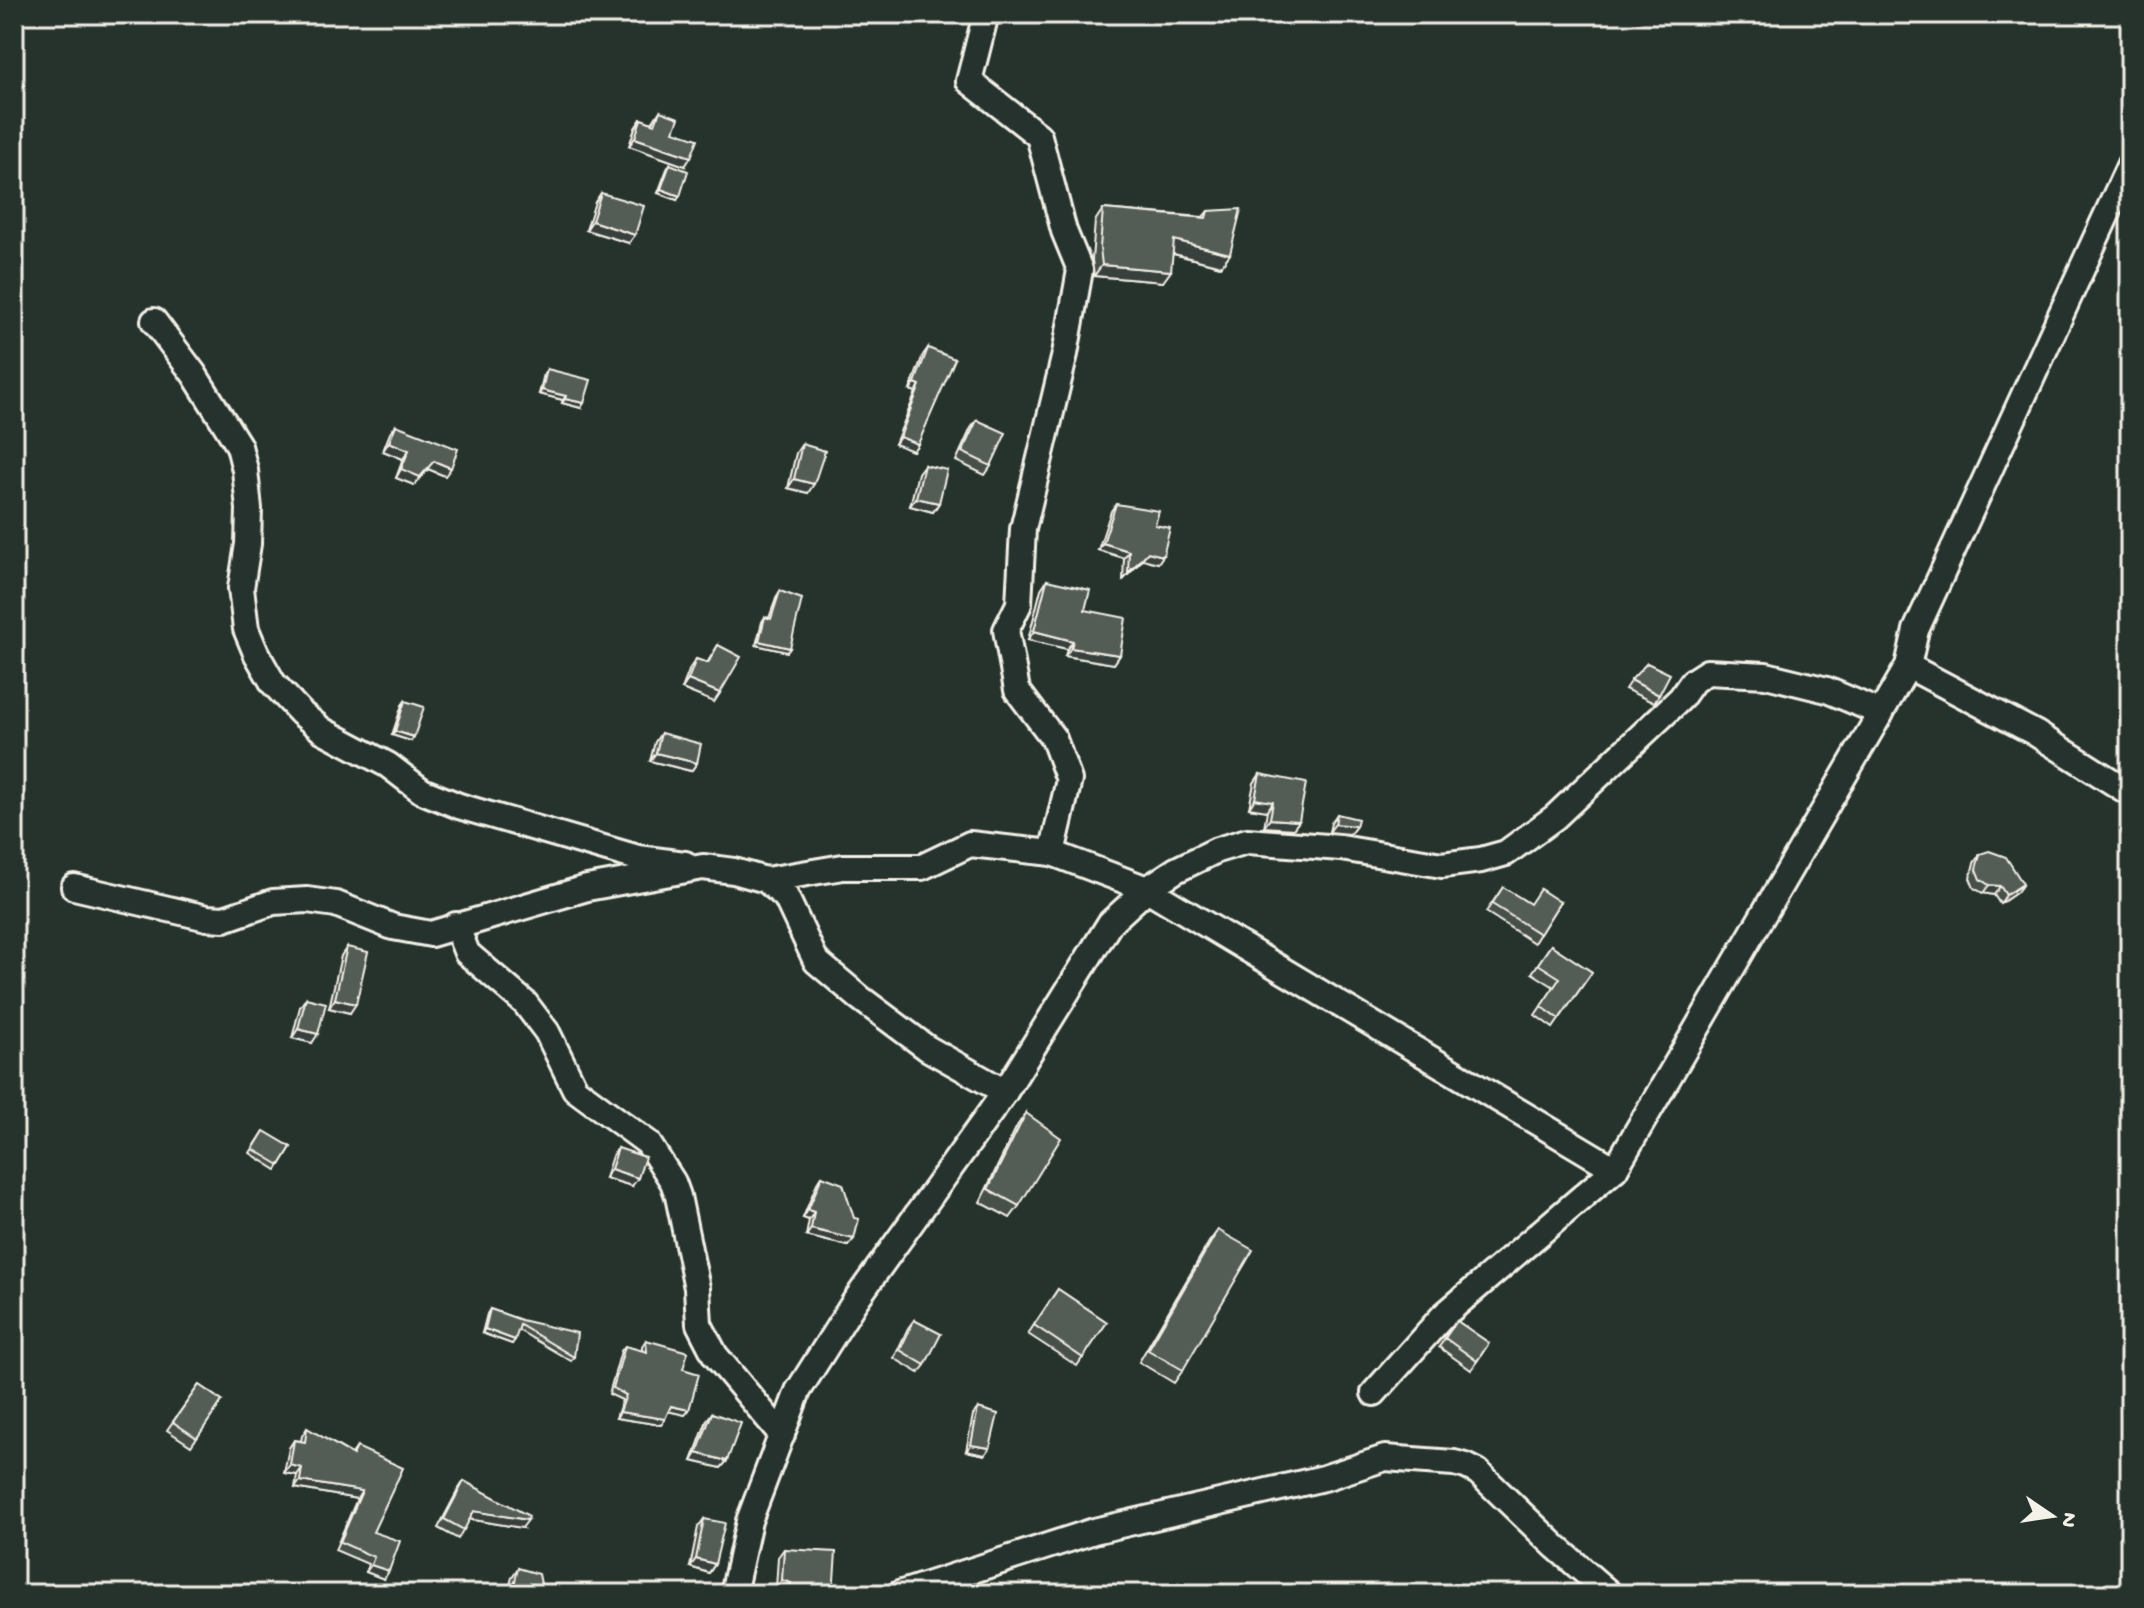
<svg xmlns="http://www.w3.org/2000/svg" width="2144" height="1608" font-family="'Gochi Hand',sans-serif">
	<rect width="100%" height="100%" fill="#26332d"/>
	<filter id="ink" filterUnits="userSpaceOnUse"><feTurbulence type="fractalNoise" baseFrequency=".0125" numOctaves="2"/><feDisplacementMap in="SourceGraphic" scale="16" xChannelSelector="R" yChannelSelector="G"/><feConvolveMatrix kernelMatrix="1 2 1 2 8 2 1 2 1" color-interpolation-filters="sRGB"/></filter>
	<g filter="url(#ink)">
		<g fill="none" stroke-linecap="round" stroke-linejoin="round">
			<defs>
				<g id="street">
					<path d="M986,14L969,81L1039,136L1064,231L1080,270L1065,354L1023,529L1019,604L1006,630L1017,690L1054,739L1069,780L1052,853"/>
					<path d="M2130,164L1916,630L1908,666L2035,733L2130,793"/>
					<path d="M154,321L194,374L239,446L245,470L249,509L248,544L241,588L246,629L256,653L273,683L301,713L322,730L388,765L422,791L459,806L638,858L685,864"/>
					<path d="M766,880L843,867H922L970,844L1052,853L1147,889L1615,1169L1908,666"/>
					<path d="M74,887L207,918L224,919L273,902L307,900L336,904L393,927L431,934L587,888L703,867L734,871L766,880L786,897L816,961L860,998L927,1048L1005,1092"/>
					<path d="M456,925L467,953L525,1003L547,1032L575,1089L648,1143L673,1182L678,1196L697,1288L699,1324L715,1355L782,1435"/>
					<path d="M1374,1393L1443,1316L1615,1169"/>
					<path d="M733,1594L749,1521L798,1391L855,1301L1005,1092L1110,923L1147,889L1176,870L1217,850L1247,841L1341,848L1442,865L1481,860L1506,853L1555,817L1681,698L1693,681L1707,672L1766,675L1827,690L1881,713"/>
					<path d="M899,1594L1094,1531L1324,1478L1385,1458L1454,1463L1466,1466L1478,1472L1556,1547L1610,1594"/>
				</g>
			</defs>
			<use href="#street" stroke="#f4f1e8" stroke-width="30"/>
			<use href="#street" stroke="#26332d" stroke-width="24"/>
		</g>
		<g fill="#474f49" stroke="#f4f1e8" stroke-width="2">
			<path d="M660,111L674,131L685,166L629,146L635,128L641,119L652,123Z"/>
			<path d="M670,164L677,200L658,193L667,169Z"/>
			<path d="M601,193L629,243L586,230L595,202Z"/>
			<path d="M1103,209L1203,217L1208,211L1230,254L1221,266L1173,254L1163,282L1094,276L1092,260L1095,221Z"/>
			<path d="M2130,287V298L2125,295Z"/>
			<path d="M928,348L918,444L913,451L895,444L916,392L910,390L923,355Z"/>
			<path d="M547,369L581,408L562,403L563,400L539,394L544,374Z"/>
			<path d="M977,420L991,466L985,475L956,461L971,428Z"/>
			<path d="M396,425L445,476L428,469L414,485L396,478L403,459L383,451L390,433Z"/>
			<path d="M802,444L808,493L788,488L796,453Z"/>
			<path d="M924,465L939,503L933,512L910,506L918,473Z"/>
			<path d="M1116,504L1155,525L1158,563L1143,559L1123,580L1124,558L1098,550L1111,511Z"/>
			<path d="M1047,580L1085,610L1120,655L1114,664L1065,656L1067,649L1028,640L1041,589Z"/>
			<path d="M780,591L790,648L787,652L756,645L762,622L765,617L769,618L777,596Z"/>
			<path d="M718,645L720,693L714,702L682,689L690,668L696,659L707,663Z"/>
			<path d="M1631,680L1659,695L1654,703L1625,689Z"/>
			<path d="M405,701L411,741L392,735L402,705Z"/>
			<path d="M661,733L697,763L691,771L650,761L655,742Z"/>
			<path d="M1260,774L1299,821L1293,829L1264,827L1267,811L1249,808L1254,783Z"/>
			<path d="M1337,814L1356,826L1350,834L1329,832L1331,823Z"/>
			<path d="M1980,854L2017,892L2000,904L1994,895L1983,893L1974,888L1970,878L1974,863Z"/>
			<path d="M1503,887L1530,904L1560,902L1534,943L1486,912Z"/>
			<path d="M1551,945L1592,972L1553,1028L1535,1015L1554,987L1532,973Z"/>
			<path d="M347,947L350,1013L329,1008L341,956Z"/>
			<path d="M306,998L312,1043L292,1038L300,1007Z"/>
			<path d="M1026,1113L1019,1206L1010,1218L980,1202L1017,1126Z"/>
			<path d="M264,1131L291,1147L277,1170L250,1153Z"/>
			<path d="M618,1148L632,1186L605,1178L612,1156Z"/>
			<path d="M822,1176L854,1218L848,1246L806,1236L809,1220L803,1218L817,1183Z"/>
			<path d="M1218,1230L1183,1370L1174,1383L1139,1362L1209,1242Z"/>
			<path d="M1058,1289L1107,1322L1077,1366L1028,1334Z"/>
			<path d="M490,1309L521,1320L574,1357L571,1361L518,1330L512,1344L482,1333L487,1314Z"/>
			<path d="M914,1320L925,1365L919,1373L894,1358L908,1328Z"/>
			<path d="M1457,1321L1489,1343L1471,1370L1439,1347Z"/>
			<path d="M646,1340L683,1369L689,1410L685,1415L668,1411L661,1425L616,1418L622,1400L609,1394L621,1351L625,1346L642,1351V1346Z"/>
			<path d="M199,1385L222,1401L191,1446L167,1430Z"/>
			<path d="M978,1408L990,1448L985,1455L966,1451L973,1415Z"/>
			<path d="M712,1413L727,1461L721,1468L692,1461L707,1420Z"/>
			<path d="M307,1428L352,1454L357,1447L373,1532L384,1579L366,1572L368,1564L335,1550L357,1499L295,1488L297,1475L284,1473L289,1448L294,1440L301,1441L302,1436Z"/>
			<path d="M464,1481L522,1528L469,1519L458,1539L438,1528L458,1490Z"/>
			<path d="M704,1519L715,1564L709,1573L690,1567L698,1527Z"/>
			<path d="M784,1549L833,1594H785V1592L776,1588L778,1557Z"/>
			<path d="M518,1568L543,1594H508L512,1577Z"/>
		</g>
		<g fill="#39403c" stroke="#f4f1e8" stroke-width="2">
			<path d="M635,138L691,157L685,166L629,146Z"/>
			<path d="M661,189L680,196L677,200L658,193Z"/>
			<path d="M592,221L635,235L629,243L586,230Z"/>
			<path d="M1174,240L1230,254L1221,266L1166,252Z"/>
			<path d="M1102,265L1171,271L1163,282L1094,276Z"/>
			<path d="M915,383L920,385L916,392L910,390Z"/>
			<path d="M542,390L566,396L563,400L539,394Z"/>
			<path d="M565,399L584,403L581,408L562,403Z"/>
			<path d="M900,437L918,444L913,451L895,444Z"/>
			<path d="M389,442L409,450L403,459L383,451Z"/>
			<path d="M434,461L451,468L445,476L428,469L414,485L396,478L401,469Z"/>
			<path d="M794,479L814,484L808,493L788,488Z"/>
			<path d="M916,498L939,503L933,512L910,506Z"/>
			<path d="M1103,543L1129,551L1124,558L1098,550Z"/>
			<path d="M1148,552L1163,556L1158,563L1143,559L1123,580Z"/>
			<path d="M1034,631L1073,641L1067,649L1028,640Z"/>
			<path d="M759,641L790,648L787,652L756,645Z"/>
			<path d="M1071,648L1120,655L1114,664L1065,656Z"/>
			<path d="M688,680L720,693L714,702L682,689Z"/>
			<path d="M395,731L414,737L411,741L392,735Z"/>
			<path d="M656,753L697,763L691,771L650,761Z"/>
			<path d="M1255,799L1273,802L1267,811L1249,808Z"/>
			<path d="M1270,819L1299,821L1293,829L1264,827Z"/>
			<path d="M1335,824L1356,826L1350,834L1329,832Z"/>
			<path d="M2023,884L2017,892L2000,904L2006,895Z"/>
			<path d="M1989,885L2000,886L1994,895L1983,893Z"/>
			<path d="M335,999L356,1004L350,1013L329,1008Z"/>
			<path d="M298,1029L318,1034L312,1043L292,1038Z"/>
			<path d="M611,1169L638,1178L632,1186L605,1178Z"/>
			<path d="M808,1210L814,1212L809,1220L803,1218Z"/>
			<path d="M811,1229L854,1239L848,1246L806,1236Z"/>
			<path d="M485,1329L515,1340L512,1344L482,1333Z"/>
			<path d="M671,1406L689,1410L685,1415L667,1411Z"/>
			<path d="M620,1412L665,1419L661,1425L616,1418Z"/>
			<path d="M971,1445L990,1448L985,1455L966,1451Z"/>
			<path d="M697,1453L727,1461L721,1468L692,1461Z"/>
			<path d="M290,1465L302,1468L297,1475L284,1473Z"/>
			<path d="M300,1481L362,1491L357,1499L295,1488Z"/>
			<path d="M474,1511L528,1520L522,1528L468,1519Z"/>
			<path d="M696,1559L715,1564L709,1573L690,1567Z"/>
			<path d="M371,1565L389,1571L384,1579L366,1572Z"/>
			<path d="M782,1580L791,1583L785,1592L776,1588Z"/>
		</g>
		<g fill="#525c55" stroke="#f4f1e8" stroke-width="2">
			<path d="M660,111L679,118L674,131L698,139L691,157L635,138L641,119L655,124Z"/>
			<path d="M670,164L688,171L680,196L661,189Z"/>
			<path d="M601,193L644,206L635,235L592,221Z"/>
			<path d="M1103,209L1206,218L1208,211L1241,209L1230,254L1174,240L1171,271L1102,265L1100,248Z"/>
			<path d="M928,348L955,359L918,444L900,437L920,385L915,383Z"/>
			<path d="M547,369L591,380L584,403L565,399L566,396L542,390Z"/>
			<path d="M977,420L1006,433L991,466L962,452Z"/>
			<path d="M396,425L458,449L451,468L434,461L420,477L401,469L409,450L389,442Z"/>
			<path d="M802,444L825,451L814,484L794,479Z"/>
			<path d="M924,465L947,470L939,503L916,498Z"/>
			<path d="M1116,504L1159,511L1155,525L1170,528L1163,556L1148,552L1128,573L1129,551L1103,543Z"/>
			<path d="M1047,580L1090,590L1085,610L1126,618L1120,655L1071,648L1073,641L1034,631Z"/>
			<path d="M780,591L802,599L790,648L759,641L765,617L771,619Z"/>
			<path d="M718,645L741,657L720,693L688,680L696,659L708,663Z"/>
			<path d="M1647,663L1670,674L1659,695L1631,680Z"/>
			<path d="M405,701L424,707L414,737L395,731Z"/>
			<path d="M661,733L701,744L697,763L656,753Z"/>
			<path d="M1260,774L1306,783L1299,821L1270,819L1273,802L1255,799Z"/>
			<path d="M1337,814L1358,819L1356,826L1335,824Z"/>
			<path d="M1989,851L2006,857L2023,884L2006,895L2000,886L1989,885L1980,879L1976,869L1980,854Z"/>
			<path d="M1503,887L1530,904L1540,889L1560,902L1540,934L1492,904Z"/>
			<path d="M1551,945L1592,972L1559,1019L1541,1006L1560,978L1538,964Z"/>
			<path d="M347,947L368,952L356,1004L335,999Z"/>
			<path d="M306,998L326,1003L318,1034L298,1029Z"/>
			<path d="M1026,1113L1061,1138L1019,1206L988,1189Z"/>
			<path d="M264,1131L291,1147L280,1165L253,1149Z"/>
			<path d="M618,1148L645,1157L638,1178L611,1169Z"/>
			<path d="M822,1176L843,1184L854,1218L859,1219L854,1239L811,1229L814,1212L808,1210Z"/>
			<path d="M1218,1230L1253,1250L1183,1370L1148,1350Z"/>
			<path d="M1058,1289L1107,1322L1083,1358L1034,1325Z"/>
			<path d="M490,1309L521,1320L577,1333L574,1357L520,1325L515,1340L485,1329Z"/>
			<path d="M914,1320L941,1334L925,1365L900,1350Z"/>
			<path d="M1457,1321L1489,1343L1477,1361L1445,1338Z"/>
			<path d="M646,1340L688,1352L683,1369L699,1374L689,1410L671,1406L665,1419L620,1412L626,1395L613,1388L625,1346L647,1352Z"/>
			<path d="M199,1385L222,1401L197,1438L173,1422Z"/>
			<path d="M978,1408L998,1414L990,1448L971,1445Z"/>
			<path d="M712,1413L741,1423L727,1461L697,1453Z"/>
			<path d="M307,1428L353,1455L357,1447L403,1468L373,1532L400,1541L389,1571L371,1565L374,1557L340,1542L362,1491L300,1481L302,1468L290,1465L294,1440L305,1442Z"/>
			<path d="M464,1481L529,1516L528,1520L474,1511L464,1530L444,1519Z"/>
			<path d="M704,1519L725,1523L715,1564L696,1559Z"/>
			<path d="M784,1549L836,1552L833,1594H791V1583L782,1580Z"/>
			<path d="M518,1568L539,1574L543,1594H512Z"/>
		</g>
	</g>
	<rect width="2144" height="1608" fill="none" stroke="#26332d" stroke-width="48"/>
	<rect x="24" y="24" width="2096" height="1560" fill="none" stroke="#f4f1e8" stroke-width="3" filter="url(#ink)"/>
	<g transform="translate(2052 1516) rotate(103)" stroke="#26332d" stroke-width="6" paint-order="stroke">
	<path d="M0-6L14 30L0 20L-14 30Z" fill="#f4f1e8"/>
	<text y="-12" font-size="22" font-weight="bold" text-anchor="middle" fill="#f4f1e8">N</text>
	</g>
</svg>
